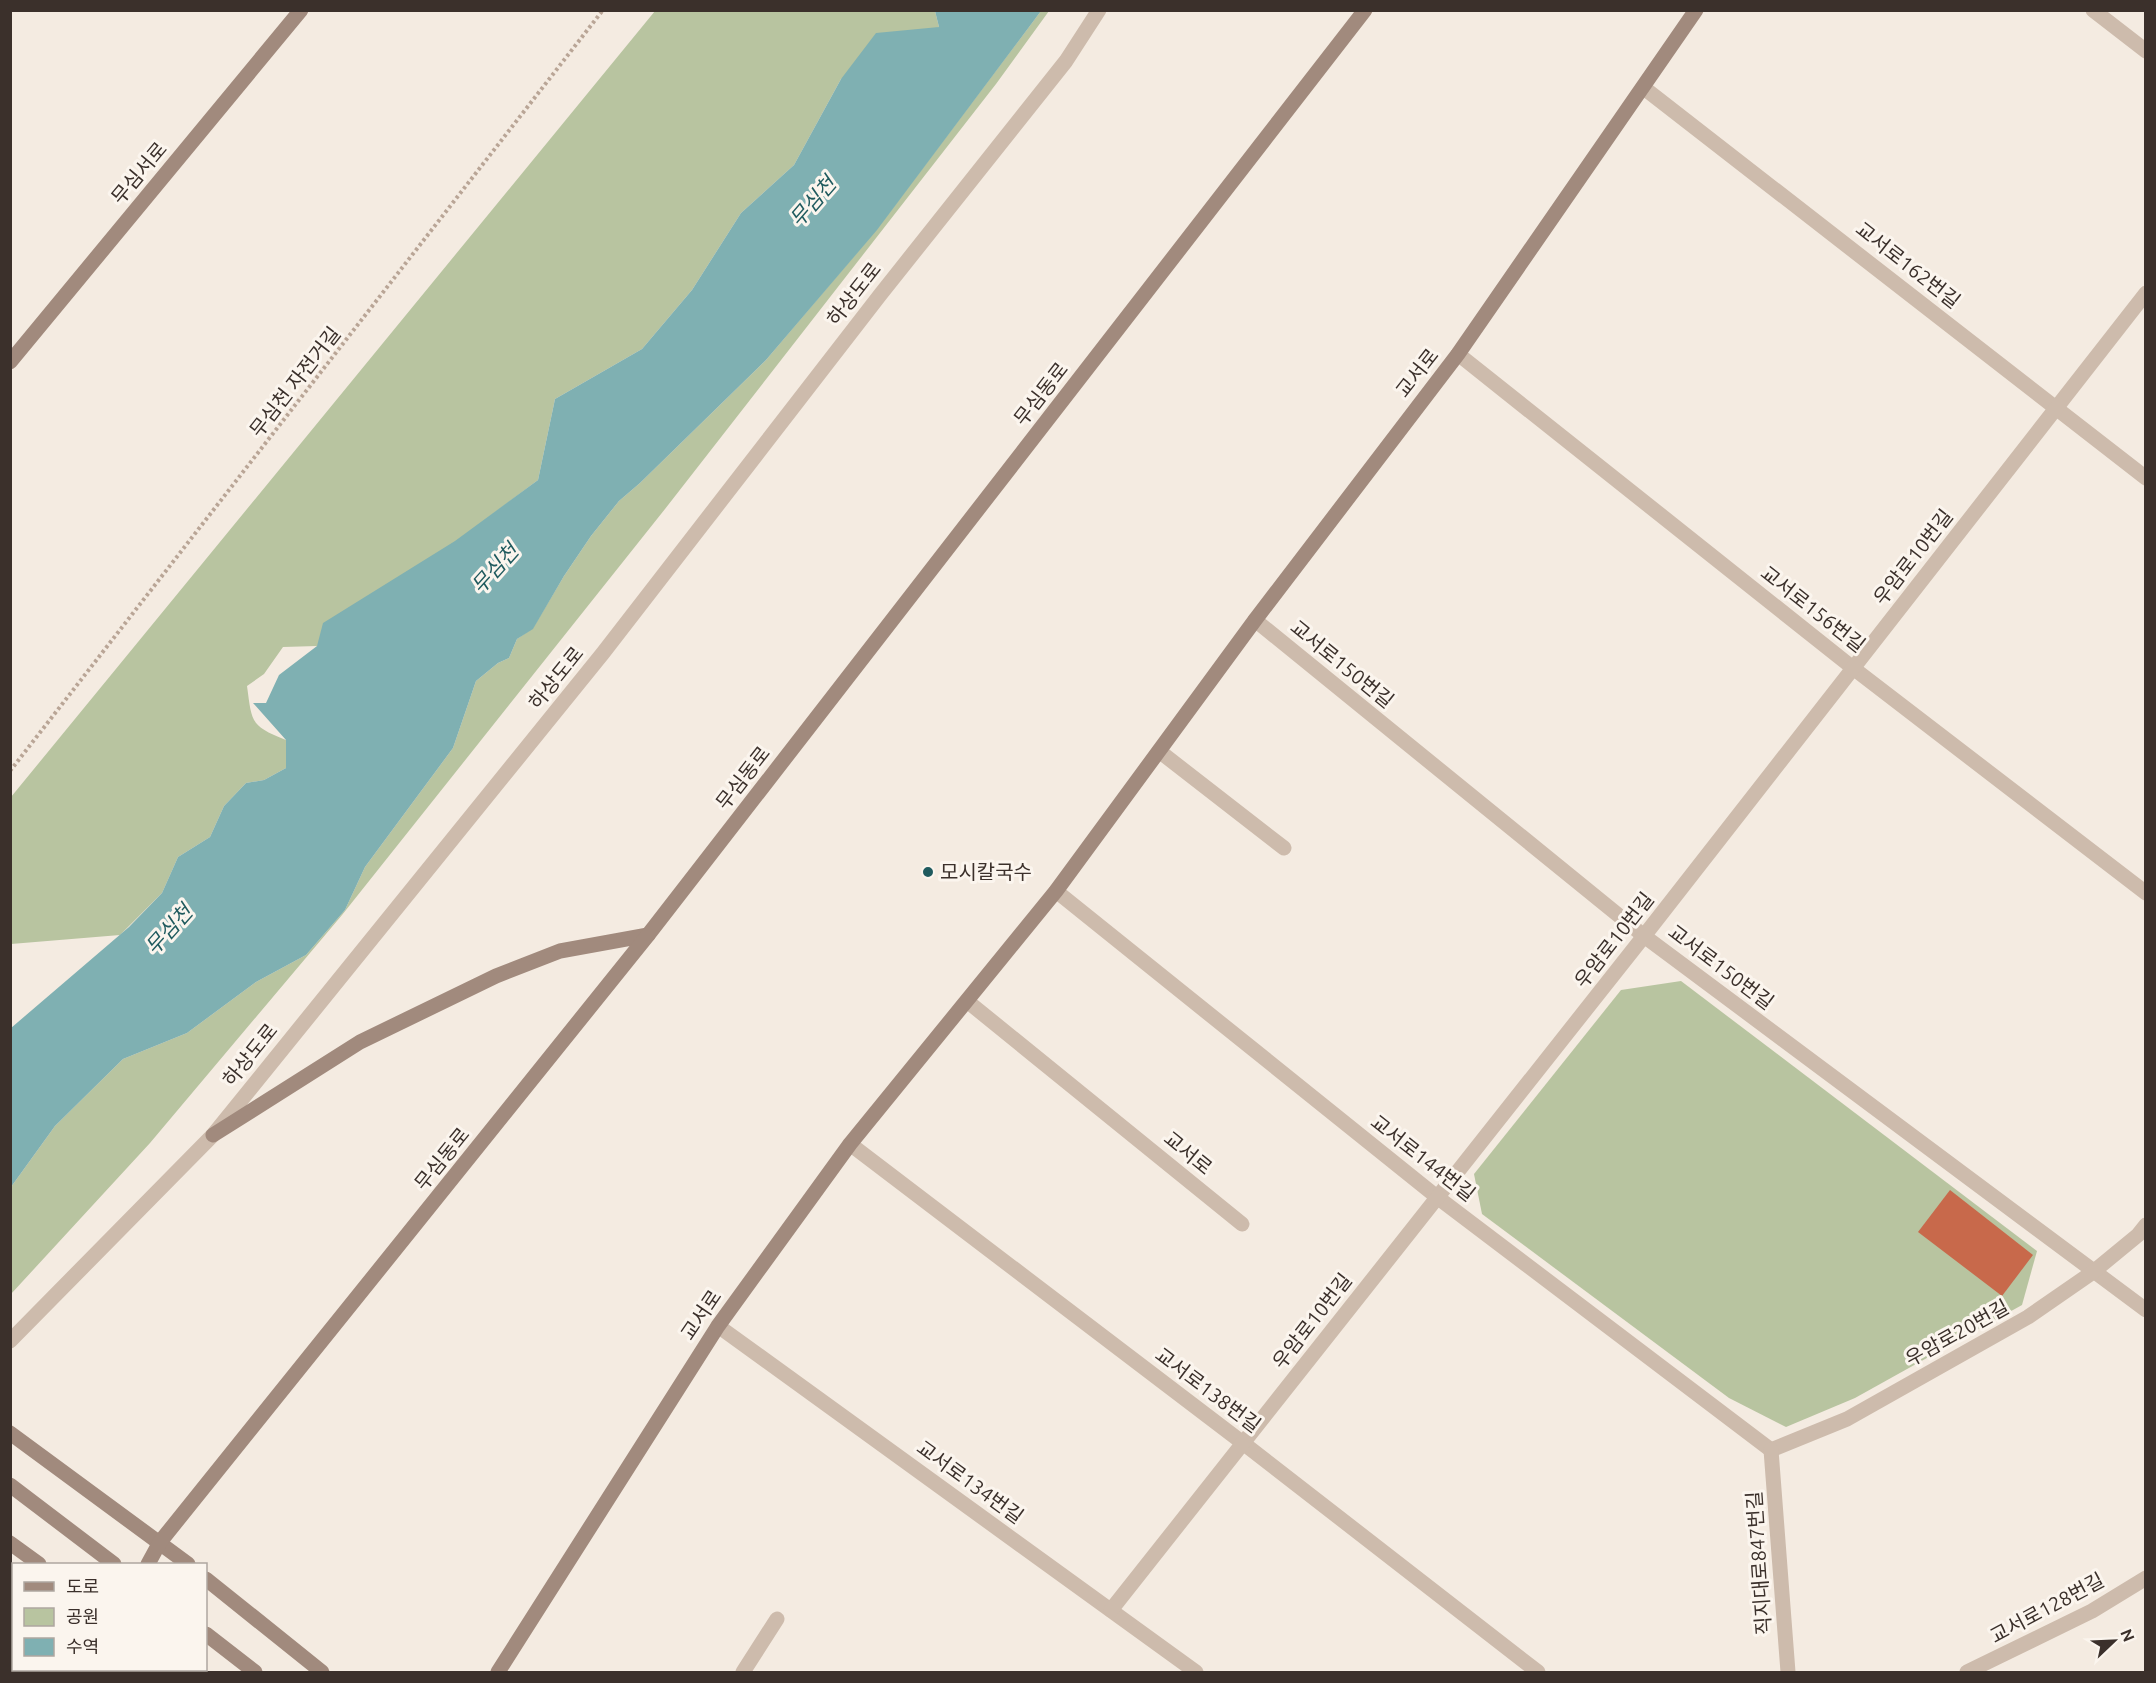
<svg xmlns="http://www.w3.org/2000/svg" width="2156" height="1683" font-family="Ubuntu,'Noto Sans KR',sans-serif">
	<rect width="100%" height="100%" fill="#f4ebe1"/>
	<g fill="#b8c4a0">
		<path d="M655,11H935L939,27L841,79L794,165L741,213L692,290L642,349L555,399L538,480L317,646L283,647L264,674L247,686C252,722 250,726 286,740V768L264,780L246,783L224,806L210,837L178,857L162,893L120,935L11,944V797Z"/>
		<path d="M1041,11H1049L996,84L665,509L342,915L150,1143L11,1294V1187L55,1126L123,1059L187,1033L256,982L306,955L345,910L365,867L453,748L476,681L498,663L509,658L517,639L533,628L564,576L591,536L619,501L640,483L766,360L877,229Z"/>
		<path d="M1681,981L2037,1251L2022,1305L1855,1398L1786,1427L1729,1398L1482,1214L1474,1174L1621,990Z"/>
	</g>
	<path fill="#7fb0b2" d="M935,11H1041L877,230L766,360L640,483L619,501L591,536L564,576L533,629L517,639L509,658L498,663L476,681L453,748L365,867L345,910L306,955L256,982L187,1033L123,1059L55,1126L11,1187V1028L129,927L162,893L178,857L210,837L224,806L246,783L264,780L286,768V740L253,703H266L279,675L317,646L323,623L455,541L538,480L555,399L642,349L692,290L741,213L794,165L841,79L876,33L939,27Z"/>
	<path fill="#c8694b" d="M1950,1190L2033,1255L2002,1296L1918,1232Z"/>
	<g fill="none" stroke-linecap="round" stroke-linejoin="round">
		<path stroke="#b9a596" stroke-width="4" stroke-dasharray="3 3" stroke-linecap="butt" d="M10,771L603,10"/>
		<g stroke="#cdbbac" stroke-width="15">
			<path d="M1159,751L1284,848"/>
			<path d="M967,1001L1242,1224"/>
			<path d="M743,1672L777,1619"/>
		</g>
		<g stroke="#cdbbac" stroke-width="15">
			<path d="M2093,10L2146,51"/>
			<path d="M1644,88L2146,478"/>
			<path d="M1458,354L1853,668L2146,893"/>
			<path d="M1255,620L1644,936L2146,1310"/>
			<path d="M1056,891L1437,1197L1771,1450"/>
			<path d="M850,1144L1243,1443L1538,1672"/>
			<path d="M718,1326L1196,1672"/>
			<path d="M10,1341L213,1135L603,653L880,295L1066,61L1099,10"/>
			<path d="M1771,1450L1847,1419L2028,1317L2093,1272L2138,1235L2146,1225"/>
			<path d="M1771,1450L1788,1672"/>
			<path d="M1111,1610L1644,936L2146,293"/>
			<path d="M1967,1672L2092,1611L2146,1578"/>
		</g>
		<g stroke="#a18a7d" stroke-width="15">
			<path d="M10,362L301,10"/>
			<path d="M213,1135L360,1042L496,976L560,951L648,935"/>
			<path d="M10,1433L188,1564"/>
			<path d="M10,1485L114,1564"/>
			<path d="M10,1543L39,1564"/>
			<path d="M148,1564L160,1542L648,935L1365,10"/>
			<path d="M206,1579L322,1672"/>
			<path d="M206,1634L255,1672"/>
			<path d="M167,1670L171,1672"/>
			<path d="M50,1672L53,1670"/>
			<path d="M498,1672L718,1326L850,1144L1056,891L1255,620L1458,354L1696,10"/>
		</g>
	</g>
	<circle fill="#1f5a5e" stroke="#fbf5ee" stroke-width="2" cx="928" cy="872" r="6"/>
	<g text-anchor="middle" stroke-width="6" stroke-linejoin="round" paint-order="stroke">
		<g font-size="20" fill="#3b302b" stroke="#fbf5ee">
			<text transform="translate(139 173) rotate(-50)" y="7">무심서로</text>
			<text transform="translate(1908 265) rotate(38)" y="7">교서로162번길</text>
			<text transform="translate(854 294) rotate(-52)" y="7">하상도로</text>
			<text transform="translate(1417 373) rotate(-52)" y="7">교서로</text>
			<text transform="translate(295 382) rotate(-52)" y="7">무심천 자전거길</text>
			<text transform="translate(1041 394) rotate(-52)" y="7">무심동로</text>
			<text transform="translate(1913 557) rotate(-52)" y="7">우암로10번길</text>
			<text transform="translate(1813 609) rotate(38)" y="7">교서로156번길</text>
			<text transform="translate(1342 664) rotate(39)" y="7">교서로150번길</text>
			<text transform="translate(556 678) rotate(-51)" y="7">하상도로</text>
			<text transform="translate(743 778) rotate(-52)" y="7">무심동로</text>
			<text transform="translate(1614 940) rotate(-52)" y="7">우암로10번길</text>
			<text transform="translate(1721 967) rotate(37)" y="7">교서로150번길</text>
			<text transform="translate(250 1055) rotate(-51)" y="7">하상도로</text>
			<text transform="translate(1188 1153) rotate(39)" y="7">교서로</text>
			<text transform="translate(1423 1158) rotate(38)" y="7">교서로144번길</text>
			<text transform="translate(442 1159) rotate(-51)" y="7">무심동로</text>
			<text transform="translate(701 1315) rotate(-56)" y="7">교서로</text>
			<text transform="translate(1312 1321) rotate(-52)" y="7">우암로10번길</text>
			<text transform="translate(1957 1333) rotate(-29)" y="7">우암로20번길</text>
			<text transform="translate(1208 1390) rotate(37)" y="7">교서로138번길</text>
			<text transform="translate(970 1482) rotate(36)" y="7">교서로134번길</text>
			<text transform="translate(1759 1563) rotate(-94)" y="7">직지대로847번길</text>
			<text transform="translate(2047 1608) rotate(-28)" y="7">교서로128번길</text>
		</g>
		<g font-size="20" fill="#3b302b" stroke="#fbf5ee" text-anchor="start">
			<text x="940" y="879">모시칼국수</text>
		</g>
		<g font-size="21" font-style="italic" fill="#1f5a5e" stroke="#fbf5ee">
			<text transform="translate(813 202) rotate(-49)" y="7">무심천</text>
			<text transform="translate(495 569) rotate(-48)" y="7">무심천</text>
			<text transform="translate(169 930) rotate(-48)" y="7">무심천</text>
		</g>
	</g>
	<rect width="2156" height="1683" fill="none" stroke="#3b302b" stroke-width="24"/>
	<rect x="12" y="1563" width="195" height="108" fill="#fbf5ee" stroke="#aea6a0" stroke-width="1.5"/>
	<rect x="24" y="1582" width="30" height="9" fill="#a18a7d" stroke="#aea6a0" stroke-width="1.5"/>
	<text x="66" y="1593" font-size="18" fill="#3b302b">도로</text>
	<rect x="24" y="1608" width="30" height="18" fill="#b8c4a0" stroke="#aea6a0" stroke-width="1.5"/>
	<text x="66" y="1623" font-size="18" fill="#3b302b">공원</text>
	<rect x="24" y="1638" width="30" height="18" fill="#7fb0b2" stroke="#aea6a0" stroke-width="1.5"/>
	<text x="66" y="1653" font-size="18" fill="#3b302b">수역</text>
	<g transform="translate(2114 1641) rotate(67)" stroke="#fbf5ee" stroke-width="4.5" paint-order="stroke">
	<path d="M0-4.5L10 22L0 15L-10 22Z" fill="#3b302b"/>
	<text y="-9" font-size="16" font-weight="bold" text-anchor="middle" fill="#3b302b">N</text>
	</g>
</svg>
